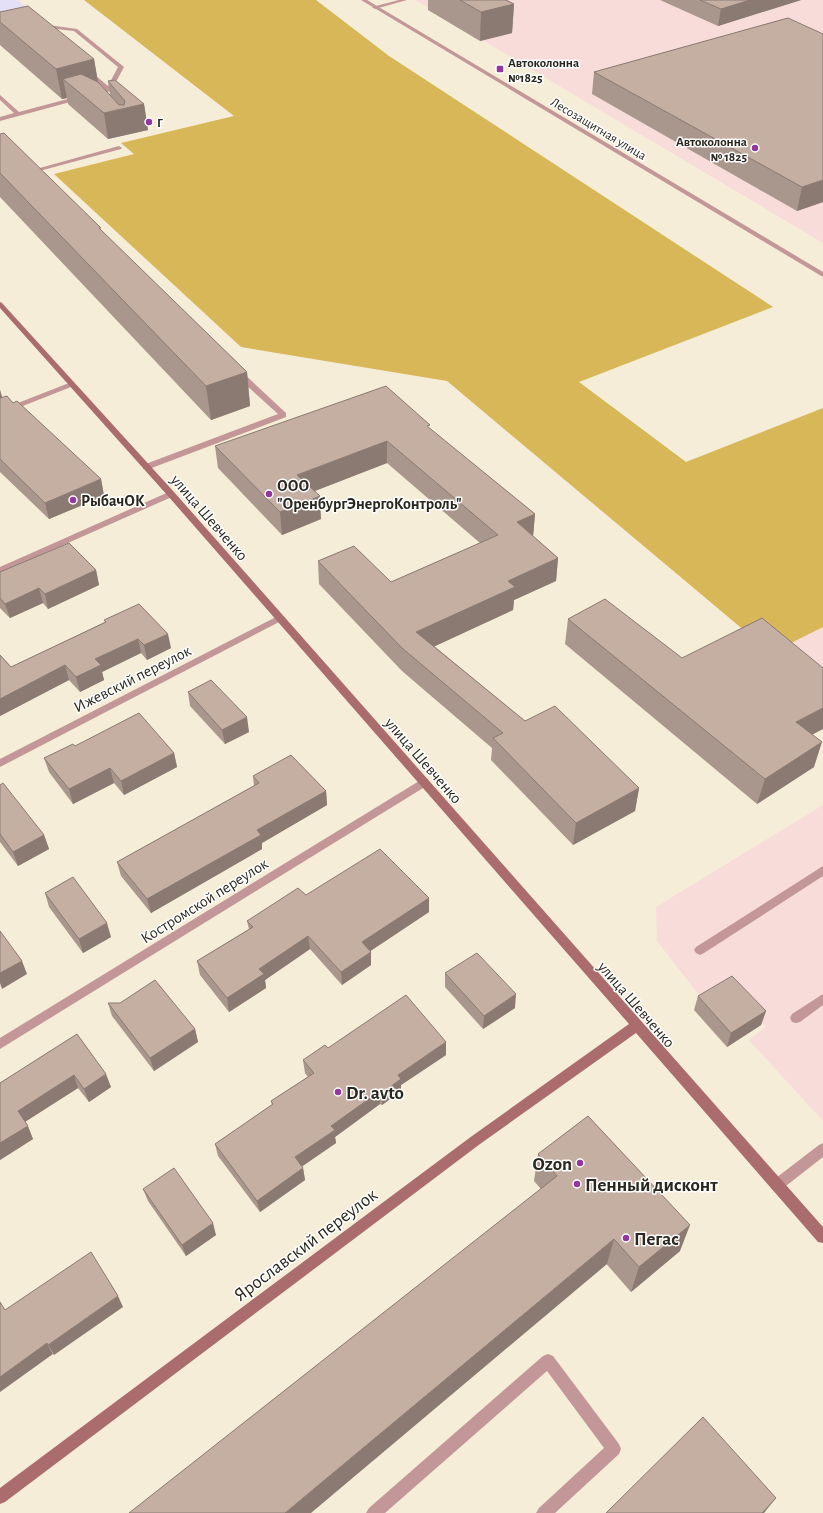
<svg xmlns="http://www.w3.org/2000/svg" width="823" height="1513" font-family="'Alegreya Sans',sans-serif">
	<rect width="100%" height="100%" fill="#f5edd7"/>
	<g fill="#f7dcda">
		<path d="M415,0H823V243Z"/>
		<path d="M823,627V697L771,653Z"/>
		<path d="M823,805V1121L749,1040L766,1027L728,984L702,999L657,941L656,907Z"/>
	</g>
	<path fill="#e3e0f7" d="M0,0H18L39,21L0,30Z"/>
	<path fill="#d7b757" d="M84,0H316L389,56L773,307L579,382L686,462L823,408V627L771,653L447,381L241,347L54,174L134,154L121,143L234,116Z"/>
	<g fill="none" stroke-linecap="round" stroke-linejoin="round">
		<g fill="#c39697" fill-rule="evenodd">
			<path d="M399,0H407L375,9L372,7Z"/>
			<path d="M41,24L77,29L124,67L111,91L0,121V117L14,113L0,100V95L19,112L105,89L84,71L89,70L108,86L118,67L74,31L39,27Z"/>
			<path d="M119,146L122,148L121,149L32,173L29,171Z"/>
			<path d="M235,371H241L286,413V417L149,469H143V465L278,414L235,375Z"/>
			<path d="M823,866V876L704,953L700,955L696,953L694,950L696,947Z"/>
			<path d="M823,994V1005L800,1022L796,1023L792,1022L790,1018L792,1014Z"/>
			<path d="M823,1143V1157L782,1189L777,1191L772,1189L771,1185L772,1181L819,1145Z"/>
			<path d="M548,1354L553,1356L619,1444L621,1449L619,1454L555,1513H536L539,1508L604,1448L547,1371L385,1513H366L369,1508L543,1356Z"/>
		</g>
		<g fill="#c39697" fill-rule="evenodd">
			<path d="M361,0H367L823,272V277Z"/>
			<path d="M69,383H72L76,385L0,415V410Z"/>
			<path d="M171,491L175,494L174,496L0,573V567Z"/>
			<path d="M278,616L281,617L283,619L281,621L0,767V759Z"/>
			<path d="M424,778L428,779L429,782L428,785L0,1049V1038Z"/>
		</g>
		<path fill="#ab6c6e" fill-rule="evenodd" d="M0,302L2,303L174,492L823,1227V1243L818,1242L636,1033L480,1144L5,1502L0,1504V1488L472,1136L629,1024L168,496L0,308Z"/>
	</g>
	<g fill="#a9968c">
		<path d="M428,0H506L514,4L512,33L480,41L428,10Z"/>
		<path d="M660,0H801L718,26Z"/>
		<path d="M0,12L94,59L98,82L110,95L108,81L144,104L148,130L108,139L68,104L67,98L62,99L0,45Z"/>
		<path d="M788,18L823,202L797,211L592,94L594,72Z"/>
		<path d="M0,134L247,372L250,406L211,420L0,197Z"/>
		<path d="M0,390L2,398L13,403L101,479L104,496L49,519L0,472Z"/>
		<path d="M430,429L535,514L533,536L558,558L556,581L514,600L513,610L434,646L525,721L639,788L635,811L573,845L491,760L492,748L402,671L319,584L318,561L391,582L480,543L387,463L315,491L321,519L282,535L218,468L215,446Z"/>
		<path d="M96,570L99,585L48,609L43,603L10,618L0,608V572Z"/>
		<path d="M568,619L682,658L812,734L814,767L757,804L565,644Z"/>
		<path d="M104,620L171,648L147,660L141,653L102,672L104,680L80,692L69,680L0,716V655L11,667L105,622Z"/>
		<path d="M188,692L249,732L225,744L190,706Z"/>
		<path d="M75,746L174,753L177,767L124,795L114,783L73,804L49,772L44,758Z"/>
		<path d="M253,776L326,791L327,805L262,843V849L151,913L121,876L117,862L254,786Z"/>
		<path d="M0,785L44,835L49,849L18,866L0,842Z"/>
		<path d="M45,893L111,937L83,953L49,907Z"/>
		<path d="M306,895L429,898V912L370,951L371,965L342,985L310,949L265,980L266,988L229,1012L200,975L197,961L249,929L247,921Z"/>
		<path d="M445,973L515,1008L483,1029L445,987Z"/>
		<path d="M698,996L766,1011L761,1025L727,1047L694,1010Z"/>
		<path d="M108,1003L195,1029L198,1042L154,1071L112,1016Z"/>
		<path d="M77,1034L111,1087L89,1102L78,1088L25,1122L33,1139L0,1160V1083Z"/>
		<path d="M446,1042V1055L401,1085V1091L382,1105L380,1104L335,1137L336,1143L302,1166L303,1168L305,1180L260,1212L218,1156L215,1144L272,1105L271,1101L308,1077L305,1073L303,1060L328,1048Z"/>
		<path d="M538,1154L680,1251L631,1292L534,1181Z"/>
		<path d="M143,1189L216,1235L186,1256L148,1201Z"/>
	</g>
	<g fill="#8a7a72">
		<path d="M750,0H801L718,26L721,9Z"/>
		<path d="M514,4L512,33L480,41L481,12Z"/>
		<path d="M94,59L99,89L63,79L67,98L62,99L56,69Z"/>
		<path d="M144,104L148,130L108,139L104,113Z"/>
		<path d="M823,180V202L797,211L802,187Z"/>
		<path d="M247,372L250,406L211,420L206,386Z"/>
		<path d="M0,391V390L5,407L0,409Z"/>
		<path d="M387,441V463L299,497L297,475Z"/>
		<path d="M101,479L104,496L49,519L45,503Z"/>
		<path d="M320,496L321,519L282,535L280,512Z"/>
		<path d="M535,514L533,537L517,522Z"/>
		<path d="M558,558L556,581L514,600L513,610L416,655V632L508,581Z"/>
		<path d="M96,570L99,585L48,609L45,594Z"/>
		<path d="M39,588L43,603L10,618L5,604Z"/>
		<path d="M168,634L171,648L147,660L144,645Z"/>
		<path d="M138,639L141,653L102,672L104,680L80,692L76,677L95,659Z"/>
		<path d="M65,665L69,680L0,716V699Z"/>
		<path d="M823,708V729L789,747L796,722Z"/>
		<path d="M247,717L249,732L225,744L222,730Z"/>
		<path d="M822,742L814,767L757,804L765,779Z"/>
		<path d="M174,753L177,767L124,795L121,781Z"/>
		<path d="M110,768L114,783L73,804L69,789Z"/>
		<path d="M639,788L635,811L573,845L576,823Z"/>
		<path d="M326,791L327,805L262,843V849L151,913L147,899L257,830Z"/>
		<path d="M44,835L49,849L18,866L13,852Z"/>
		<path d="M429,898V912L363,956L362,942Z"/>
		<path d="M107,923L111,937L83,953L79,939Z"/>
		<path d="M308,936L310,949L265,980L266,988L229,1012L227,998L259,969Z"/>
		<path d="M371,952V965L342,985L341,972Z"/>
		<path d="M22,961L27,974L2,989L0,983V973Z"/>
		<path d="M516,994L515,1008L483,1029L484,1016Z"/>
		<path d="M766,1011L761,1025L727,1047L731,1033Z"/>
		<path d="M195,1029L198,1042L154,1071L150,1058Z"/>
		<path d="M446,1042V1055L401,1085V1091L382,1105V1093L398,1075Z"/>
		<path d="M106,1074L111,1087L89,1102L84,1089Z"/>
		<path d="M74,1075L78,1088L23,1123L18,1111Z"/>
		<path d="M380,1091V1104L335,1137L336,1143L297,1170L295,1157L331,1126Z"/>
		<path d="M28,1126L33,1139L0,1160V1143Z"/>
		<path d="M303,1168L305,1180L260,1212L257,1201Z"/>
		<path d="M213,1223L216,1235L186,1256L182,1245Z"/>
		<path d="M690,1225L680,1251L631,1292L639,1267Z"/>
		<path d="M614,1239L607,1264L311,1513H285Z"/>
		<path d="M118,1296L123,1307L54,1355L48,1345Z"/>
		<path d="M47,1343L53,1354L0,1392V1377Z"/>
		<path d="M776,1498L764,1513H762Z"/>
	</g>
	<g fill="#c5afa3" stroke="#8a7a72">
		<path d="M460,0H506L514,4L481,12Z"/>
		<path d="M700,0H750L721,9Z"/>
		<path d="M28,6L94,59L56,69L0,22V12Z"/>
		<path d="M788,18L823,34V180L802,187L594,72Z"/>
		<path d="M81,74L98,82L119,105H124L125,101L108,81L115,80L144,104L104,113L63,79Z"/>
		<path d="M4,133L101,228H99L247,372L206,386L0,173V134Z"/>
		<path d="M386,386L430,425L427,426L535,514L517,522L558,558L508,581L515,587L416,632L525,721L555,706L639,788L576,823L493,738L503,733L402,648L318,561L354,546L391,582L498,535L387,441L297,475L320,496L280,512L215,446Z"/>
		<path d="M7,396L13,403L17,401L101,479L45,503L0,459V398Z"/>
		<path d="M69,543L96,570L45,594L39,588L5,604L0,598V572Z"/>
		<path d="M605,599L682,658L762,618L823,668V708L796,722L822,742L765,779L568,619Z"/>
		<path d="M139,604L168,634L144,645L138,639L95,659L101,665L76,677L65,665L0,699V655L11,667L106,622L104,620Z"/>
		<path d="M211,680L247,717L222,730L188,692Z"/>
		<path d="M139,713L174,753L121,781L110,768L69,789L44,758L73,744L75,746Z"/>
		<path d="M291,755L326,791L257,830L261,835L147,899L117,862L259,783L253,776Z"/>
		<path d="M3,783L44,835L13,852L0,834V785Z"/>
		<path d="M380,849L429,898L362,942L371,952L341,972L308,936L259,969L264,974L227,998L197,961L253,927L247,921L298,888L306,895Z"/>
		<path d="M73,877L107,923L79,939L45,893Z"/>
		<path d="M0,931L22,961L0,973Z"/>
		<path d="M477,953L516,994L484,1016L445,973Z"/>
		<path d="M732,976L766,1011L731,1033L698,996Z"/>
		<path d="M155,980L195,1029L150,1058L108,1003H120Z"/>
		<path d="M406,995L446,1042L398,1075L401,1079L382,1093L380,1091L331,1126L335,1130L295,1157L303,1168L257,1201L215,1144L273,1104L271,1101L314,1073L303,1060L325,1045L328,1048Z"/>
		<path d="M77,1034L106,1074L84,1089L74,1075L18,1111L28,1126L0,1143V1083Z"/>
		<path d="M588,1116L690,1225L639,1267L614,1239L285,1513H129L557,1176L538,1154Z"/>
		<path d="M174,1168L213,1223L182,1245L143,1189Z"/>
		<path d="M91,1252L118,1296L48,1345L47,1343L0,1377V1302L5,1310Z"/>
		<path d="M703,1417L776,1498L762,1513H606Z"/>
	</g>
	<g fill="#9236a0" stroke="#fff" stroke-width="1.5">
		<rect x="496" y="65" width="8" height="8" rx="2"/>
		<circle cx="149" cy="122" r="4"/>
		<circle cx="755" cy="148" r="4"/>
		<circle cx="269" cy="494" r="4"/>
		<circle cx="73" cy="500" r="4"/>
		<circle cx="338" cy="1092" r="4"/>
		<circle cx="580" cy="1163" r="4"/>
		<circle cx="577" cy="1184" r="4"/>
		<circle cx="626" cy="1238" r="4"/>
	</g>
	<g text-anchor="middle" stroke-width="3" stroke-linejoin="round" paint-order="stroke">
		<g font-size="13" font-weight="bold" fill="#29271e" stroke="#fff" text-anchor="start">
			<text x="508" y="67">Автоколонна<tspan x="508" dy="15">№1825</tspan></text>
			<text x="157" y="127">Г</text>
			<text x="747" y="146" text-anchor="end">Автоколонна<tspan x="747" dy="15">№ 1825</tspan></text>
		</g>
		<g font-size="13" fill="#29271e" stroke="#fff">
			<text transform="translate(599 128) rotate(31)" y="5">Лесозащитная улица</text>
		</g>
		<g font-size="16" font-weight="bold" fill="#29271e" stroke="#fff" text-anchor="start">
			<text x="277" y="491">ООО<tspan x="277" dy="18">"ОренбургЭнергоКонтроль"</tspan></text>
			<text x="81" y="506">РыбачОК</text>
		</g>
		<g font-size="16" fill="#29271e" stroke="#fff">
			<text transform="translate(210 517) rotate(49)" y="6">улица Шевченко</text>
			<text transform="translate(132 678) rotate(-27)" y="6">Ижевский переулок</text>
			<text transform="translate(424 760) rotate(49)" y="6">улица Шевченко</text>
			<text transform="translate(204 900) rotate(-32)" y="6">Костромской переулок</text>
			<text transform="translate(637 1004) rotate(49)" y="6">улица Шевченко</text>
		</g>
		<g font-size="19" font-weight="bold" fill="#29271e" stroke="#fff" text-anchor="start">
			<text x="346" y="1099">Dr. avto</text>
			<text x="572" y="1170" text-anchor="end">Ozon</text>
			<text x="585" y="1191">Пенный дисконт</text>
			<text x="634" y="1245">Пегас</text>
		</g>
		<g font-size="19" fill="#29271e" stroke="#fff">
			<text transform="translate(305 1244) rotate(-37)" y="7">Ярославский переулок</text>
		</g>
	</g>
</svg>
